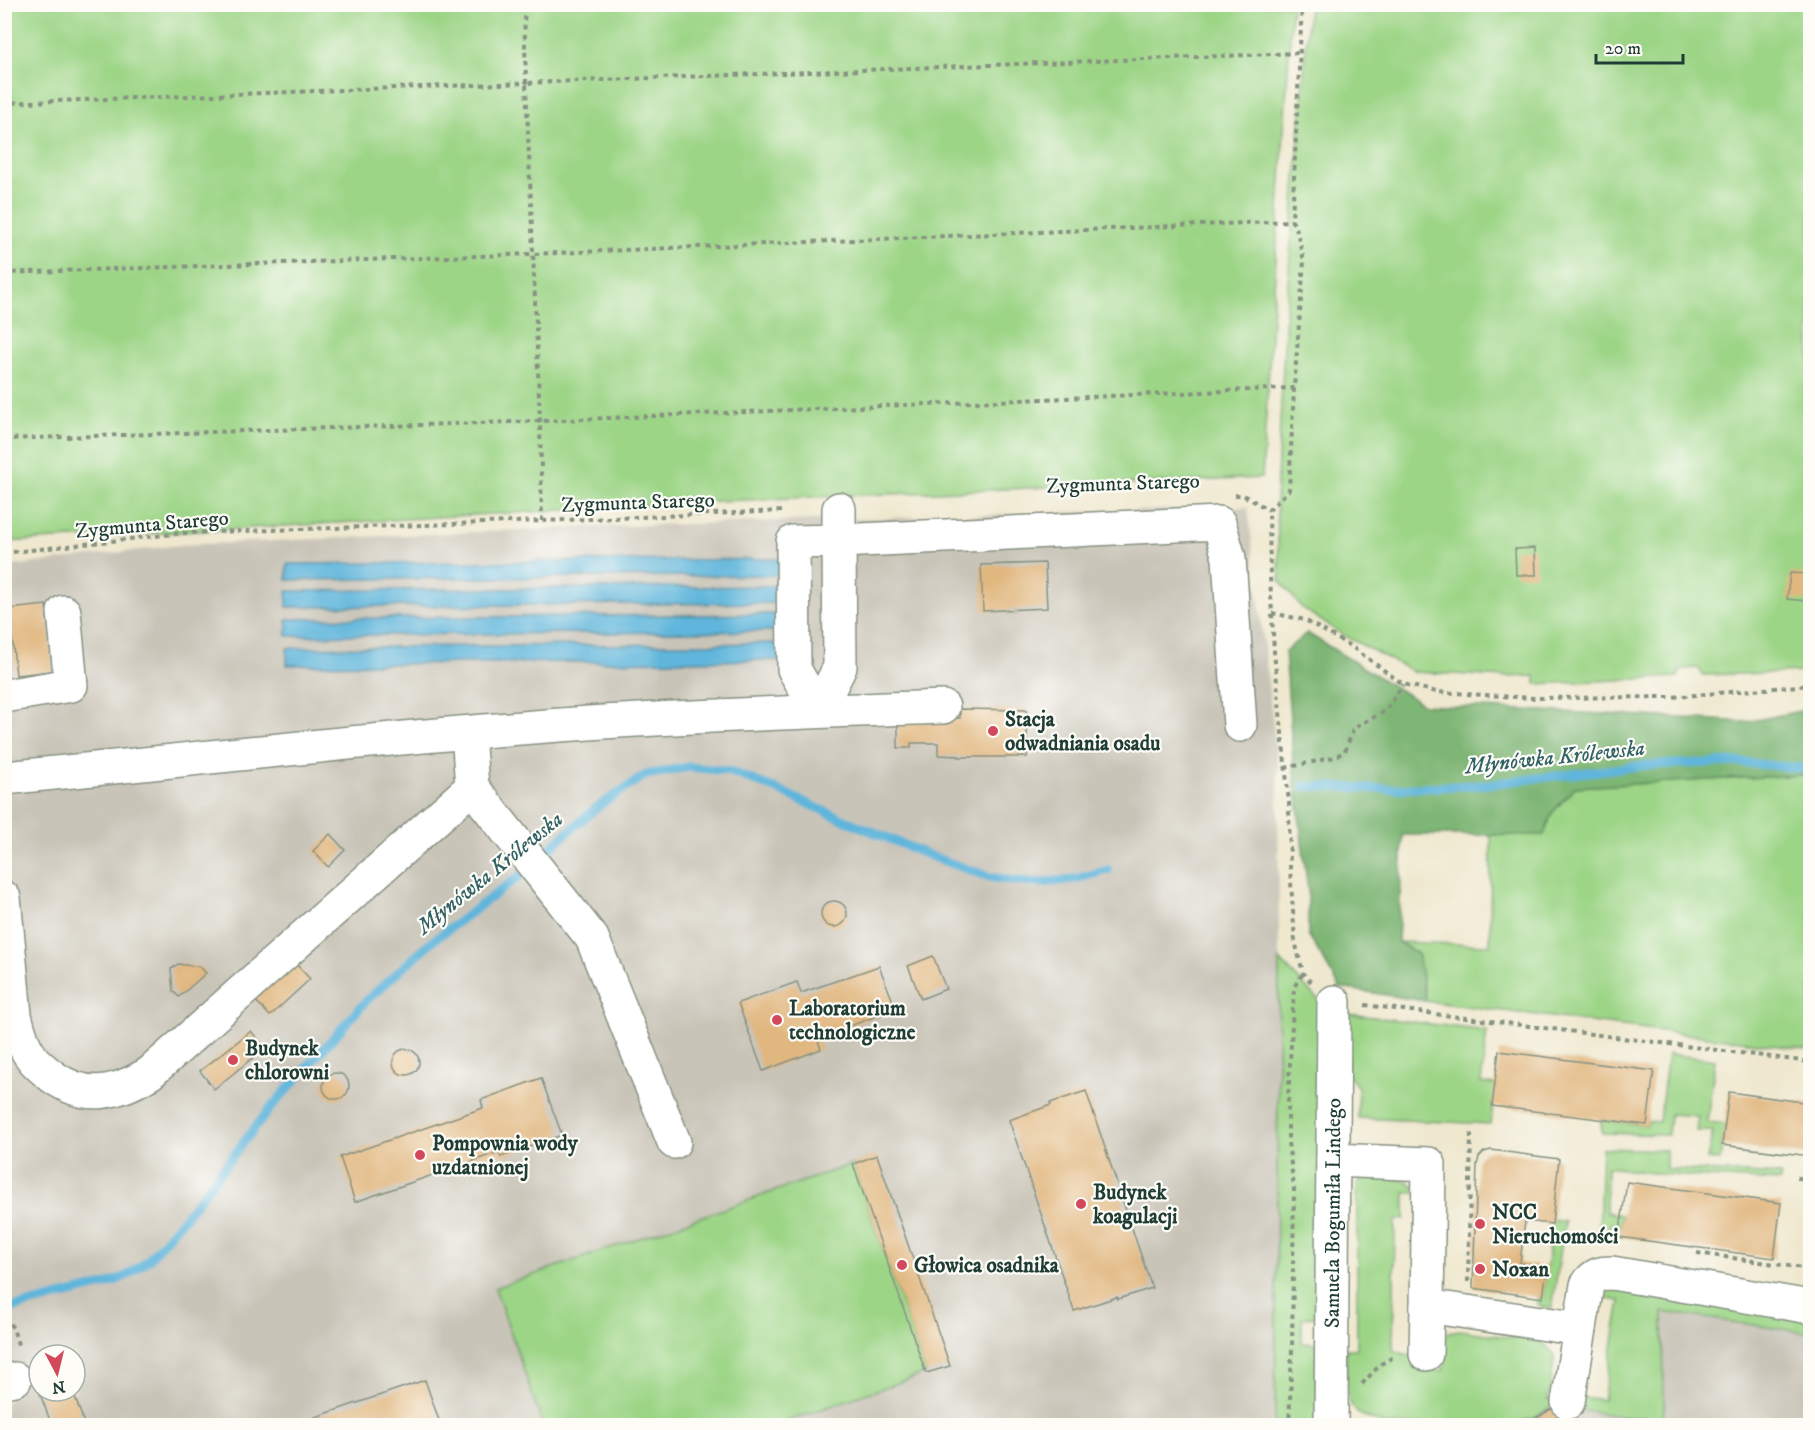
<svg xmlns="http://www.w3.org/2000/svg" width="1815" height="1430" font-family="'IM FELL DW Pica',serif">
	<rect width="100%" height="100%" fill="#fdfcf7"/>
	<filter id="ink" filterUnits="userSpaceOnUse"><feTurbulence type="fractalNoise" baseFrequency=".0167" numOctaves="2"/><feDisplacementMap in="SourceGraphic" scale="12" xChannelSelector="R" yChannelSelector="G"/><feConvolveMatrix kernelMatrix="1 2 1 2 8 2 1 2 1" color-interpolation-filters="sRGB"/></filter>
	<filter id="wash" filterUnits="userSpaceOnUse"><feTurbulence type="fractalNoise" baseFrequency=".008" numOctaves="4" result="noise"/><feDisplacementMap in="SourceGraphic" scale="24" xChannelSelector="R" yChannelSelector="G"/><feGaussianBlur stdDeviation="1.35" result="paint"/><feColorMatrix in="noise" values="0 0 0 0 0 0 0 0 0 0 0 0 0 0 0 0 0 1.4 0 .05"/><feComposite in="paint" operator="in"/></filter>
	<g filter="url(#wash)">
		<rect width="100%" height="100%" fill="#efe8cf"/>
		<g fill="#c9c4b8" fill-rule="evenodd">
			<path d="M1248,507L1278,769L1279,947L1275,1425H5V1403L18,1394L4,1336V567L179,545L591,527ZM39,1355H75V1391H39Z"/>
			<path d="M1662,1312L1810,1333V1425L1379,1426L1380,1381L1627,1417H1663L1664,1405Z"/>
		</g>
		<g fill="#9dd587" stroke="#5e895e" stroke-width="1.5">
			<path d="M5,5H1292L1262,478L721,501L5,542Z"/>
			<path d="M1309,5H1810V672L1702,675L1699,668L1681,669L1678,677L1536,684L1535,676L1507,677L1414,672L1343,635L1302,608L1280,581L1276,498L1286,309Z"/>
			<path d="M1802,775L1810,780V1050L1426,1001L1418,954L1398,942L1490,945L1491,835L1544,834L1552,813L1575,787Z"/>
			<path d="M1279,959L1322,1004L1318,1317L1302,1318V1343L1319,1344V1425L1275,1426Z"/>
			<path d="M1348,1014L1487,1031L1481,1083L1495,1085L1491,1124L1358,1118V1087L1347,1074Z"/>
			<path d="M1668,1054L1715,1060L1707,1122L1725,1124L1720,1160L1707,1159L1713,1131H1696L1698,1116L1670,1114L1668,1135L1602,1133L1601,1120L1647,1125L1648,1121L1659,1122Z"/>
			<path d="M1602,1148L1666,1150V1169L1781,1175L1780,1181L1668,1175L1607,1167L1606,1212L1622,1215L1621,1226L1610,1224L1608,1235L1599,1234Z"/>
			<path d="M853,1164L926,1373L776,1425H543L495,1288Z"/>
			<path d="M1362,1179L1406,1180L1414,1186L1416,1193H1405V1219L1395,1221L1393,1350L1414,1357V1368L1444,1370L1445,1337L1449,1332L1459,1330L1542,1342L1555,1355L1548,1400L1581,1405L1583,1397L1603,1400L1620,1301L1597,1297L1615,1285L1810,1315V1333L1663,1312L1664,1405L1663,1418L1627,1417L1552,1406L1536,1417L1519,1423L1447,1425H1389L1379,1423L1357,1413L1350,1403L1346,1388V1349H1357V1183Z"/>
			<path d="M1552,1220L1565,1222L1552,1308H1543L1537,1303L1538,1297H1543Z"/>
		</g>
		<path fill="#7eb674" stroke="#4e7a54" stroke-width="1.5" d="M1307,633L1424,705L1665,717L1746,722L1810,709V780L1802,775L1575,787L1552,813L1544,835H1403L1398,942L1418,954L1426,1001L1340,988L1308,934V891L1294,774L1285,651Z"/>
		<g fill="#5eb5db" stroke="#3e7988" stroke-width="1.5">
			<path d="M781,559V575L287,580V564Z"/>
			<path d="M781,586V603L287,607V591Z"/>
			<path d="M781,614V631L287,636V619Z"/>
			<path d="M780,643L781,660L287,665V648Z"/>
		</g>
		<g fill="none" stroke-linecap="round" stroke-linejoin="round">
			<g stroke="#5eb5db" stroke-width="9">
				<path d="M1304,786L1392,789L1479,785L1648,765L1738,762L1810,769"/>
				<path d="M4,1310L108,1284L128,1275L148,1260L188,1213L269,1110L366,1001L430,943L525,872L561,838L600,805L646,775L689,767L728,771L771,787L833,815L933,857L990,877L1014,881L1040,883L1075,879L1108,870"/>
			</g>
		</g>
		<g id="blocks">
			<g fill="#e1b780">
				<path d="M1535,548L1536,575H1516L1515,549Z"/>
				<path d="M1045,563L1047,608L983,611L981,565Z"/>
				<path d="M1790,573L1809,574L1807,601L1787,599Z"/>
				<path d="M46,605L53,671L16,675L9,609Z"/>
				<path d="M960,709L1027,710V757H959V756L938,755V743H911V748H898V718H960Z"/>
				<path d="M330,834L345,850L328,867L313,851Z"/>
				<circle cx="834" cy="914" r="13"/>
				<path d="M933,956L946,989L921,999L908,966Z"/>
				<path d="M293,961L310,979L270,1016L253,998Z"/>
				<path d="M178,964L200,967L206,973L179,997L173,991L171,969Z"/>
				<path d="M879,966L896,1009L817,1038L821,1049L763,1071L738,1003L797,982L801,993Z"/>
				<path d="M251,1031L265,1048L214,1089L200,1071Z"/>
				<circle cx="406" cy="1062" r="13"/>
				<path d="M1499,1051L1654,1071L1647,1125L1492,1106Z"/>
				<circle cx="336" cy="1086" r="13"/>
				<path d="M541,1078L562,1135L501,1157L499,1152L355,1202L340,1157L483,1108L481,1100Z"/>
				<path d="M1086,1091L1152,1288L1118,1299L1117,1297L1074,1311L1009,1120L1051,1105L1050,1103Z"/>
				<path d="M1729,1092L1810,1103V1156L1722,1145Z"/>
				<path d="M1491,1150L1559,1159L1552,1224L1525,1221L1520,1263L1547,1267L1543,1298L1473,1288L1477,1165L1479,1157L1484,1152Z"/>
				<path d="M877,1155L950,1366L926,1373L853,1164Z"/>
				<path d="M1627,1182L1781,1203L1774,1258L1619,1237Z"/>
				<path d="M425,1380L441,1426H292V1425Z"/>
				<path d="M39,1391H73L85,1426H52Z"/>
				<path d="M1554,1407L1562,1419L1553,1426H1535L1532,1421Z"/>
			</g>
		</g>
	</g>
	<g filter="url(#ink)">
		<use href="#blocks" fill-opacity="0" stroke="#879282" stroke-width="1.5"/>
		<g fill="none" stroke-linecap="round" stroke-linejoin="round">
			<defs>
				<g id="minor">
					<path d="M839,509V541L1219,523L1229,558L1240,725"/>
					<path d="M839,541L840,667L818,711L794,669L793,542Z"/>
					<path d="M4,696L71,685L64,612"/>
					<path d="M4,778C199,759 394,736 589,723C707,715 825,711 943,707"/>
					<path d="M472,787L592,938L674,1142"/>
					<path d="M4,898L15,1015C18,1028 22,1044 30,1055C35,1063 45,1071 53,1077C87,1101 117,1093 150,1073L472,787L468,733"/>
					<path d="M1333,1160L1429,1164L1427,1306L1580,1329"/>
					<path d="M1426,1354L1427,1306"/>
					<path d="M4,1381L15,1379"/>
					<path d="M1568,1402L1587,1285C1594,1274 1600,1273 1612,1273L1810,1307"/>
					<path id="s1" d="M1331,1426L1334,1002"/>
				</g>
			</defs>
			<use href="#minor" stroke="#879282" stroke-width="36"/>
			<g stroke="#879282" stroke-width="4" stroke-dasharray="4.5 4.5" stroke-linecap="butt">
				<path d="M1302,4L1292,221L1296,227L1304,261L1294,388L1289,490L1269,510L1270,576L1274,652L1289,803L1290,868L1295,941L1303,973L1311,982"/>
				<path d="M4,103L526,83L524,4"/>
				<path d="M4,273L533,254L1292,221"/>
				<path d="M4,439L540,421L1294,388"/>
				<path d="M1235,495H1243L1269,510"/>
				<path d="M542,521L540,421L526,83L1299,53"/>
				<path d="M4,553L183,533L542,521L784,511"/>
				<path d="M1272,613L1305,620L1352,647L1403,684L1437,692L1533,698L1672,697L1810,685"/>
				<path d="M1285,768L1335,757L1345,751L1353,730L1362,723L1382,713L1390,705L1403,684"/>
				<path d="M1365,1005L1810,1062"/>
				<path d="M1797,1178L1810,1179"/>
				<path d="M1584,1238L1604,1240"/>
				<path d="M1697,1253L1810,1269"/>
				<path d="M1468,1282L1471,1133"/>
				<path d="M4,1317L13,1328L19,1348"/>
				<path d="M1362,1384L1381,1364L1395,1356"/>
				<path d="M1289,1426L1292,1350L1294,1187L1288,1142V1101L1294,987L1303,973"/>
			</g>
			<use href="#minor" stroke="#fff" stroke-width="33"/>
		</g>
	</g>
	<g fill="#d1495b" stroke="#fdfcf7" stroke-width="2">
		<circle cx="993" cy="731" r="6"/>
		<circle cx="777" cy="1020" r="6"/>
		<circle cx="233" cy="1060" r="6"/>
		<circle cx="420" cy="1155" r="6"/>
		<circle cx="1081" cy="1204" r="6"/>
		<circle cx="1480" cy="1224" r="6"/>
		<circle cx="902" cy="1265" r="6"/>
		<circle cx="1480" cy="1269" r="6"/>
	</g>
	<g text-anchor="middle" stroke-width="4.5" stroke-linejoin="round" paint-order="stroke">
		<g font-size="21" fill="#1f3d34" stroke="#fdfcf7">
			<text transform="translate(1123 483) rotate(-2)" y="7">Zygmunta Starego</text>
			<text transform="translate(638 502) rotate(-2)" y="7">Zygmunta Starego</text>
			<text transform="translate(152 524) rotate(-5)" y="7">Zygmunta Starego</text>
			<text dy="7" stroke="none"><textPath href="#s1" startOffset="213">Samuela Bogumiła Lindego</textPath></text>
		</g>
		<g font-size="21" font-weight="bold" fill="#1f3d34" stroke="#fdfcf7" text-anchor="start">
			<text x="1005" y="726">Stacja<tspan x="1005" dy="24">odwadniania osadu</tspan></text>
			<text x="789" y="1015">Laboratorium<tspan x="789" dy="24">technologiczne</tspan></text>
			<text x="245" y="1055">Budynek<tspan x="245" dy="24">chlorowni</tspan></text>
			<text x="432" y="1150">Pompownia wody<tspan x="432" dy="24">uzdatnionej</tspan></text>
			<text x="1093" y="1199">Budynek<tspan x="1093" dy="24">koagulacji</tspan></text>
			<text x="1492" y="1219">NCC<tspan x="1492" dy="24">Nieruchomości</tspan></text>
			<text x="914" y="1272">Głowica osadnika</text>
			<text x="1492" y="1276">Noxan</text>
		</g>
		<g font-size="22" font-style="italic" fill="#326166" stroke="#fdfcf7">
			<text transform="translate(1555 756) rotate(-6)" y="8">Młynówka Królewska</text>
			<text transform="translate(489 872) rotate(-39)" y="8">Młynówka Królewska</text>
		</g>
	</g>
	<rect width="1815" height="1430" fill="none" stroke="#fdfcf7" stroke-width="24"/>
	<g transform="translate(57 1373) rotate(173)"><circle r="28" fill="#fdfcf7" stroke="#a4b0a9" stroke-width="1.5"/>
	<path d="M0-4.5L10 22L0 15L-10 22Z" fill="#d1495b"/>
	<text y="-9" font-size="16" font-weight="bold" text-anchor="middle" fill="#1f3d34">N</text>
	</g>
	<path d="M1596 54v9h87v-9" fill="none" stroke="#1f3d34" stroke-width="3"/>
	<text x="1605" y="54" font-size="18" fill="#1f3d34" stroke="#fdfcf7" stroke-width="4.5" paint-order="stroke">20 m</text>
</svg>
